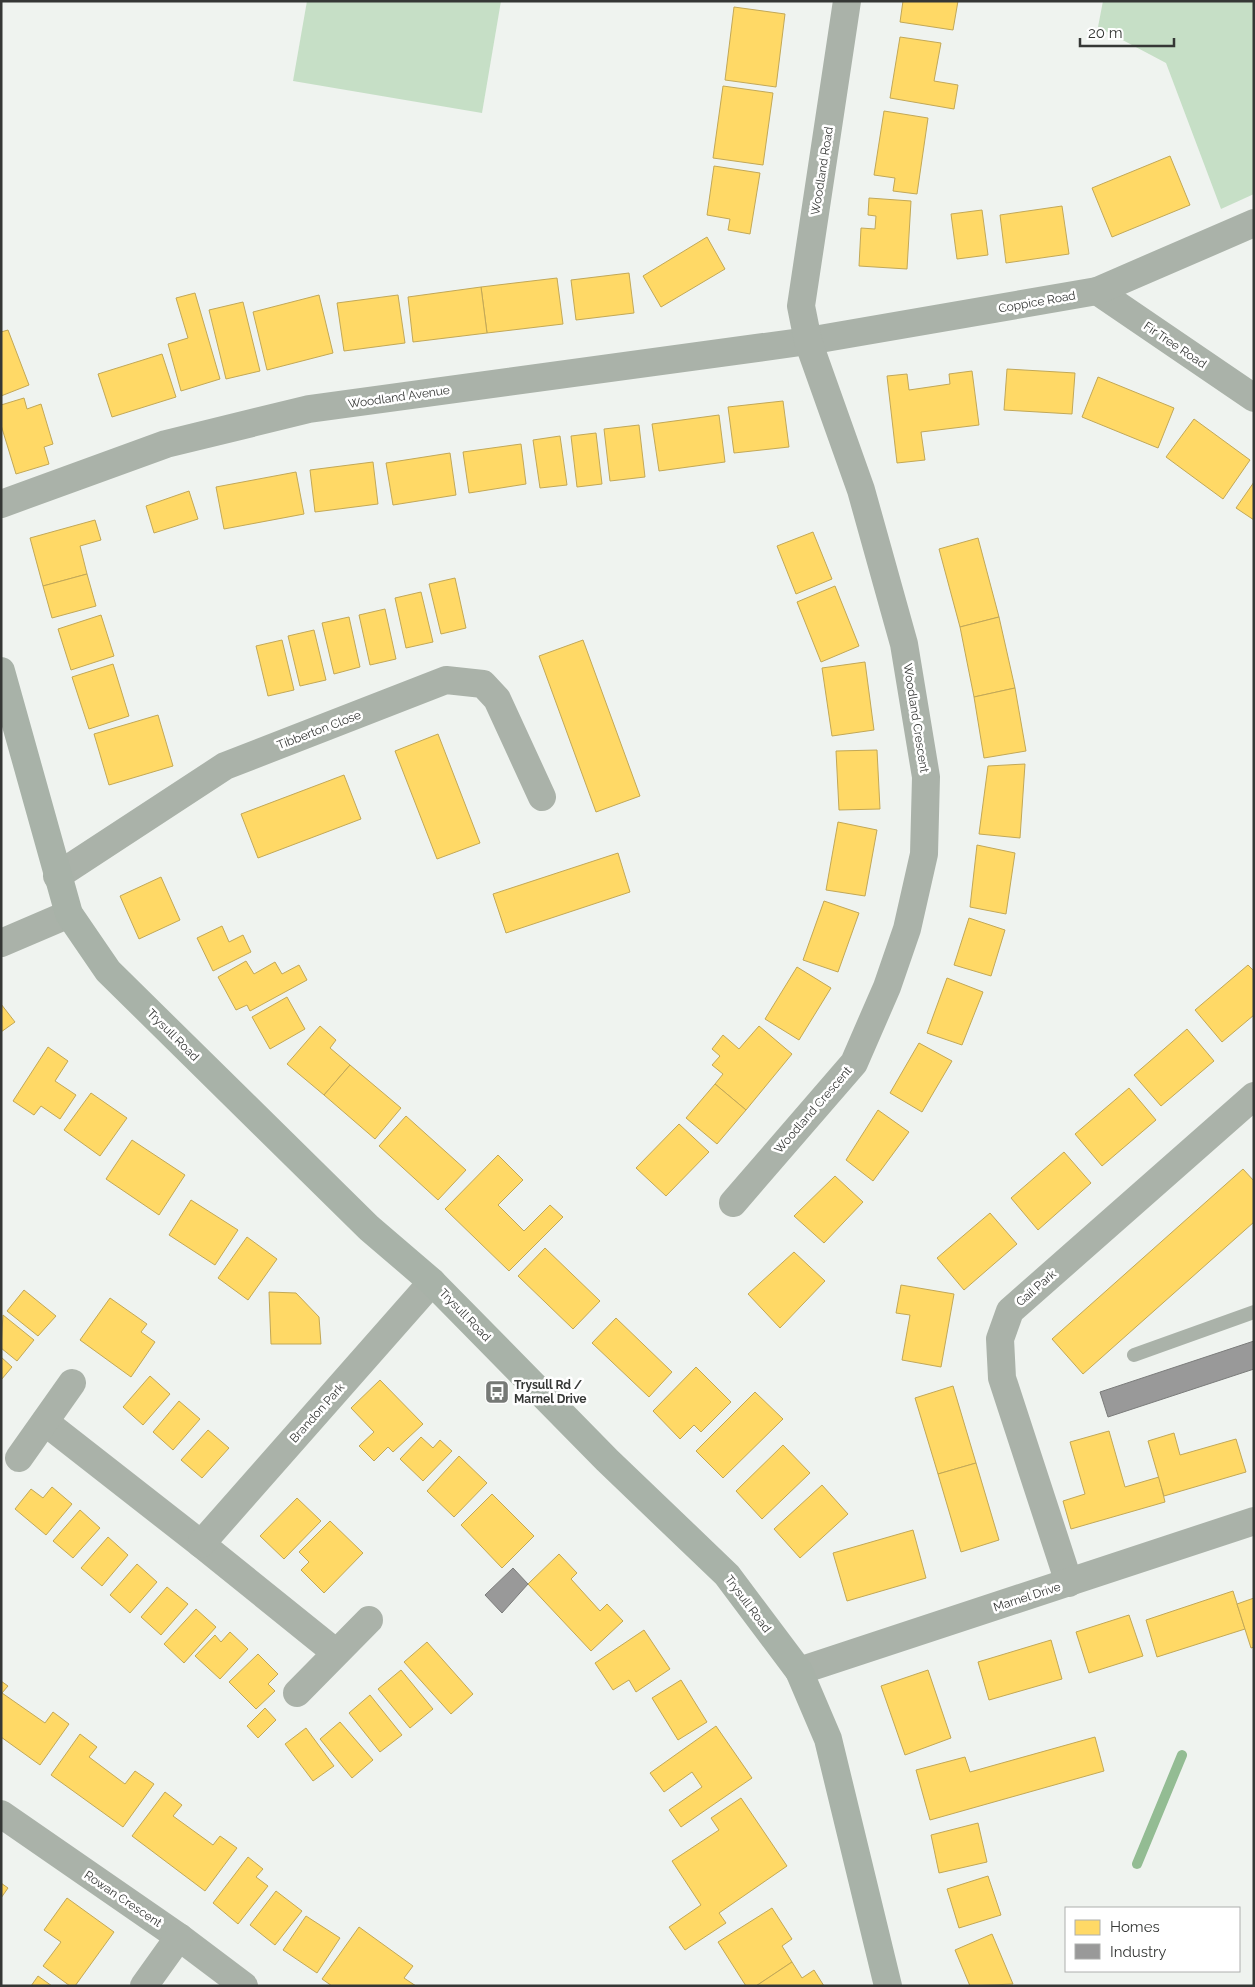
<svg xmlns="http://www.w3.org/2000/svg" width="1255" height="1987" font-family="Raleway,sans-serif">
	<rect width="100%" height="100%" fill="#eff3ef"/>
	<g fill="#c6dfc6">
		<path d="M307,1H501L482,113L293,81Z"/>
		<path d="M1103,1H1254V194L1221,209L1166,63L1098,27Z"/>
	</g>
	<g fill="#ffd966" stroke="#c2a857">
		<path d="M903,1H958L953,30L900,22Z"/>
		<path d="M734,7L785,14L776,87L725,80Z"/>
		<path d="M900,37L941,43L934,81L958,85L954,109L890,98Z"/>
		<path d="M723,86L773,93L763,165L713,158Z"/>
		<path d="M884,111L928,118L917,194L893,191L895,178L874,175Z"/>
		<path d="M1170,156L1190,205L1112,237L1092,188Z"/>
		<path d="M714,166L760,173L750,234L728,230L730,219L707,215Z"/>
		<path d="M869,198L911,201L907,269L859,266L861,228L875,229L876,216L868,215Z"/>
		<path d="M1062,206L1069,254L1006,263L1000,215Z"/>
		<path d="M982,210L988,255L957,259L951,214Z"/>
		<path d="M707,237L725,269L661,307L643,276Z"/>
		<path d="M629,273L634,313L576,320L571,280Z"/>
		<path d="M557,278L563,324L487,333L481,287Z"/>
		<path d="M481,287L487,333L413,342L408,297Z"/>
		<path d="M195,293L220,379L181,391L168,344L188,338L176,298Z"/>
		<path d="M319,295L333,353L267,370L253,312Z"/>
		<path d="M398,295L405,343L344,351L337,303Z"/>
		<path d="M243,302L260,371L226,379L209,310Z"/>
		<path d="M8,330L29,385L1,396V332Z"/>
		<path d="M162,354L176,397L112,417L98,374Z"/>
		<path d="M1007,369L1075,373L1072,414L1004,410Z"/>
		<path d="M972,371L979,425L921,432L925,460L897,463L887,376L907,374L909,390L950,384L949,374Z"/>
		<path d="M1098,377L1174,408L1158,448L1082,417Z"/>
		<path d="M24,398L27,409L41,404L53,444L44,447L49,464L16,474L1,425V405Z"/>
		<path d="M783,401L789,447L734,453L728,407Z"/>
		<path d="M719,415L725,462L659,471L652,424Z"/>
		<path d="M1194,419L1250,460L1223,499L1166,457Z"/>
		<path d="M639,425L645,477L610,481L604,429Z"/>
		<path d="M596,433L602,484L577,487L571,436Z"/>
		<path d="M560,436L567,485L540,488L533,440Z"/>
		<path d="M521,444L526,484L469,493L463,452Z"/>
		<path d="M450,453L456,495L393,505L386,463Z"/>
		<path d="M373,462L378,504L315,512L310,470Z"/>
		<path d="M296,472L304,514L224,529L216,487Z"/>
		<path d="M1254,482V520L1236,508Z"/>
		<path d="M189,491L198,519L154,533L146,506Z"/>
		<path d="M95,520L101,540L80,546L87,574L43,586L30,538Z"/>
		<path d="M813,532L832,579L796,594L777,546Z"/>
		<path d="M978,538L999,617L960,627L939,549Z"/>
		<path d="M87,574L96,606L52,618L43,586Z"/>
		<path d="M455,578L466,628L441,634L429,584Z"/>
		<path d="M835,586L859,646L821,662L797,602Z"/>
		<path d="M421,592L433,642L406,648L395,598Z"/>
		<path d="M385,609L396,659L370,665L359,615Z"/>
		<path d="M101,615L114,656L71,670L58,629Z"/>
		<path d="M349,617L360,667L334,674L322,623Z"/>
		<path d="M999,617L1015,688L974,697L960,627Z"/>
		<path d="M314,630L326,680L300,686L288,636Z"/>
		<path d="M282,640L294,690L268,696L256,646Z"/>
		<path d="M583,640L640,796L596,812L539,656Z"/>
		<path d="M865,662L874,730L832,736L822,668Z"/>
		<path d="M113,664L129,716L89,729L72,677Z"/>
		<path d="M1015,688L1026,751L984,758L974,697Z"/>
		<path d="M158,715L173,766L109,785L94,734Z"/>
		<path d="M438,734L480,843L437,859L395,751Z"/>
		<path d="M877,750L880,809L839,810L836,751Z"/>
		<path d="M1025,764L1020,838L979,834L988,766Z"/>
		<path d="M344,775L361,819L258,858L241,814Z"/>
		<path d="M838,822L877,830L865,896L826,890Z"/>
		<path d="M977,845L1015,853L1006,914L970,907Z"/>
		<path d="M618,853L630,892L506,933L493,894Z"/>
		<path d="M161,877L180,920L139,939L120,896Z"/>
		<path d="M824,901L859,913L838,972L803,960Z"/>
		<path d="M969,918L1005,930L991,976L954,965Z"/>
		<path d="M222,926L229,942L243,935L251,952L213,971L197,938Z"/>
		<path d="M246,961L254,974L275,962L282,974L299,965L307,980L250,1011L247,1005L236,1010L218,977Z"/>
		<path d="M1248,965L1254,971V1015L1222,1042L1195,1010Z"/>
		<path d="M797,967L831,988L799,1040L765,1019Z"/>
		<path d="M947,978L983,992L962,1045L927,1033Z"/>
		<path d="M287,997L305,1029L270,1049L252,1017Z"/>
		<path d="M1,1004L15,1022L1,1032Z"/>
		<path d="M320,1026L336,1040L330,1048L350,1065L324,1095L287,1064Z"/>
		<path d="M759,1026L792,1054L746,1110L715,1084L723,1074L712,1065L720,1056L712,1049L723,1035L739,1049Z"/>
		<path d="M1187,1029L1214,1061L1161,1106L1134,1075Z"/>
		<path d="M919,1043L952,1061L922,1112L890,1093Z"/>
		<path d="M48,1047L68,1061L55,1081L76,1095L60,1119L41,1106L34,1115L13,1101Z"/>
		<path d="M350,1065L401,1108L375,1139L324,1095Z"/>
		<path d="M715,1084L746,1110L717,1144L686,1118Z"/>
		<path d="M1129,1088L1156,1120L1102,1166L1075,1134Z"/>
		<path d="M91,1093L127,1118L100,1156L64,1130Z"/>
		<path d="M878,1110L909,1132L873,1181L846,1160Z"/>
		<path d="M406,1116L466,1170L438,1200L379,1146Z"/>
		<path d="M679,1124L709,1152L666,1196L636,1168Z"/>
		<path d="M132,1140L185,1175L159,1215L106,1179Z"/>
		<path d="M1064,1152L1091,1183L1038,1230L1011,1198Z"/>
		<path d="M498,1155L523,1180L498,1205L524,1231L550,1205L563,1217L509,1271L445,1209Z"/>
		<path d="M1243,1169L1254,1181V1222L1083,1374L1052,1339Z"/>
		<path d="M835,1176L863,1202L824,1243L794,1216Z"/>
		<path d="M191,1200L238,1230L215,1265L169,1235Z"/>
		<path d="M990,1213L1017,1244L964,1290L937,1258Z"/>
		<path d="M247,1237L277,1259L248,1300L218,1278Z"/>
		<path d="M545,1248L600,1301L573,1329L518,1276Z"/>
		<path d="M794,1252L825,1281L780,1328L748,1294Z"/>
		<path d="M901,1285L954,1294L941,1367L902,1360L910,1315L896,1313Z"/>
		<path d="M24,1290L56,1316L38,1336L7,1311Z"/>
		<path d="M269,1292L296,1293L319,1317L321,1344H271Z"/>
		<path d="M110,1298L147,1324L141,1332L155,1342L131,1377L80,1340Z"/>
		<path d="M3,1315L34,1340L17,1361L1,1348Z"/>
		<path d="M616,1318L672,1372L649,1397L592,1343Z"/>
		<path d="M1,1357L12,1367L1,1380Z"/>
		<path d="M696,1367L731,1402L701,1432L694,1425L680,1439L653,1411Z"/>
		<path d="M150,1376L170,1394L143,1425L123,1407Z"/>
		<path d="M380,1380L423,1424L393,1452L388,1447L374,1461L359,1446L374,1432L351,1408Z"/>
		<path d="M953,1386L976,1463L938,1474L915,1398Z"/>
		<path d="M755,1392L783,1419L723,1478L696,1451Z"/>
		<path d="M179,1401L200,1419L173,1450L153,1432Z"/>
		<path d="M208,1430L229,1448L202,1478L181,1460Z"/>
		<path d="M1109,1431L1125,1487L1159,1477L1165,1502L1071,1529L1063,1501L1085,1494L1070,1442Z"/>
		<path d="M1174,1433L1180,1455L1236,1439L1246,1472L1164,1496L1148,1441Z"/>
		<path d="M421,1437L433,1448L440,1440L452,1451L423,1481L400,1459Z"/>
		<path d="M783,1445L810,1473L762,1519L736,1491Z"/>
		<path d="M459,1456L487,1483L454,1517L427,1491Z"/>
		<path d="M976,1463L999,1540L961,1552L938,1474Z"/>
		<path d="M822,1485L848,1514L800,1558L774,1529Z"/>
		<path d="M52,1487L72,1504L46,1535L15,1509L31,1489L43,1498Z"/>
		<path d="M492,1494L534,1536L502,1568L461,1525Z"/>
		<path d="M297,1498L321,1521L284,1559L260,1536Z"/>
		<path d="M80,1510L100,1528L73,1558L53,1541Z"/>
		<path d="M330,1521L363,1553L324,1593L301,1570L309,1562L299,1552Z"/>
		<path d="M913,1530L926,1578L847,1601L833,1553Z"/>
		<path d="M108,1537L128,1555L102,1586L81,1568Z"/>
		<path d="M559,1554L577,1573L571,1579L600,1611L607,1604L623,1621L591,1651L528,1584Z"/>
		<path d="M137,1564L157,1582L130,1613L110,1595Z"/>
		<path d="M167,1587L188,1604L161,1635L141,1617Z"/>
		<path d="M1233,1591L1245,1629L1157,1657L1146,1620Z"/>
		<path d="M1254,1598V1647L1251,1648L1237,1604Z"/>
		<path d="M196,1609L216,1627L184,1663L164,1644Z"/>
		<path d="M1129,1615L1143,1656L1089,1673L1076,1632Z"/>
		<path d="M644,1630L670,1669L636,1692L629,1680L613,1690L595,1663Z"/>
		<path d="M230,1632L248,1649L220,1679L195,1656L215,1635L221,1642Z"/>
		<path d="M1051,1640L1062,1679L989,1700L978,1662Z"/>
		<path d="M427,1642L473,1694L451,1714L404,1662Z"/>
		<path d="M258,1654L278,1674L268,1684L275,1691L256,1709L229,1682Z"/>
		<path d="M401,1670L433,1709L410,1728L378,1689Z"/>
		<path d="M928,1670L951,1738L905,1755L881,1686Z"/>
		<path d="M681,1680L707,1722L678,1740L652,1698Z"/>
		<path d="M1,1681L8,1686L2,1693L45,1723L53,1712L69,1724L40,1765L1,1737Z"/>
		<path d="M370,1695L402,1735L380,1752L349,1713Z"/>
		<path d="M265,1708L276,1720L258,1738L247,1726Z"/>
		<path d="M340,1722L373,1760L352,1778L320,1739Z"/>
		<path d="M716,1726L752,1778L681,1827L669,1810L702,1787L692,1772L664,1792L650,1773Z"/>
		<path d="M306,1728L334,1766L313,1781L285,1744Z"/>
		<path d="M80,1734L97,1747L89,1757L125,1784L135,1771L154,1784L123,1827L51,1775Z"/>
		<path d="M1095,1737L1104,1771L930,1820L916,1770L965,1757L970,1772Z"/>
		<path d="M165,1792L182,1805L173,1816L213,1845L220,1836L237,1848L205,1891L132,1836Z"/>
		<path d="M741,1798L787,1866L719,1913L726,1923L685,1950L669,1927L701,1905L672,1861L719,1830L711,1818Z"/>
		<path d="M978,1823L987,1862L939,1873L931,1835Z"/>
		<path d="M248,1857L263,1869L256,1877L268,1886L238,1924L213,1903Z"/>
		<path d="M988,1876L1001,1915L959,1928L947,1889Z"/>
		<path d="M1,1883L8,1888L1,1898Z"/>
		<path d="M276,1891L302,1911L275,1945L250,1925Z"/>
		<path d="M67,1898L114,1932L75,1986H70L43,1966L61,1942L44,1930Z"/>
		<path d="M772,1908L792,1939L782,1946L792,1962L756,1986H746L718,1942Z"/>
		<path d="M306,1916L340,1938L317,1973L283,1950Z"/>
		<path d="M359,1927L413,1966L404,1978L416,1986H332L322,1979Z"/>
		<path d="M992,1934L1013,1984L970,1986L955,1950Z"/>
		<path d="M792,1962L802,1978L814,1970L824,1986H756Z"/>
		<path d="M38,1976L52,1986H31Z"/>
	</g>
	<g fill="#999" stroke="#7b7c7b">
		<path d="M1254,1341V1369L1108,1417L1100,1392Z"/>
		<path d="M513,1568L528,1584L502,1613L485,1595Z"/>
	</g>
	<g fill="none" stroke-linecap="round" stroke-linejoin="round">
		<path stroke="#93bc93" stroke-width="10" d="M1137,1864L1182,1755"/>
		<path stroke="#aab2a9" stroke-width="14" d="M1134,1355L1254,1312"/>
		<g stroke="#aab2a9" stroke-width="28">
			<path d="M1097,291L1254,398"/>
			<path d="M1,504L166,444L309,409L808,341L1097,291L1254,223"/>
			<path d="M57,876L225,766L446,680L483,684L497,699L542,797"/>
			<path d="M1,943L69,914"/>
			<path d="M733,1203L854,1063L887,987L907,929L924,854L926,777L904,644L861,490L808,341L801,306L847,1"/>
			<path d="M45,1422L201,1544L335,1652"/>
			<path d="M19,1458L72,1383"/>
			<path d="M201,1544L432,1282"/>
			<path d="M1069,1583L1002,1378L1000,1339L1010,1311L1254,1096"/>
			<path d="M799,1671L1254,1521"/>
			<path d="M297,1693L369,1620"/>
			<path d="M1,1814L179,1937L244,1986"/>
			<path d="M144,1986L179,1937"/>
		</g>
		<path stroke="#a8b2a8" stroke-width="28" d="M1,671L69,914L108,971L369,1228L432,1282L607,1460L727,1575L799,1671L828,1739L888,1986"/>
	</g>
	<defs>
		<symbol id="bus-square" viewBox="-11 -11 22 22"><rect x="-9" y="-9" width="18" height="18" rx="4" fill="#767976" stroke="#fff"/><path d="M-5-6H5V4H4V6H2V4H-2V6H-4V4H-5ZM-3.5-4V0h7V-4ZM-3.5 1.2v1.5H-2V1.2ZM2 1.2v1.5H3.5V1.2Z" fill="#fff"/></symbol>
	</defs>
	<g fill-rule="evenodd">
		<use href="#bus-square" x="483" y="1378" width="28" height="28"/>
	</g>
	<g text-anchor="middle" stroke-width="5" stroke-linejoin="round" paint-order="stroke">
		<g font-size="12" fill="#353735" stroke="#fff">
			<text transform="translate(822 171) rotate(-81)" y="4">Woodland Road</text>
			<text transform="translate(1037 302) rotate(-10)" y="4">Coppice Road</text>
			<text transform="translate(1175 345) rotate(34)" y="4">Fir Tree Road</text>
			<text transform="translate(399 397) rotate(-8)" y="4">Woodland Avenue</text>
			<text transform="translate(916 718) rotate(81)" y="4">Woodland Crescent</text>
			<text transform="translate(319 730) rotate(-21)" y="4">Tibberton Close</text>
			<text transform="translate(173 1035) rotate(45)" y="4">Trysull Road</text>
			<text transform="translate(813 1110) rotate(-49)" y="4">Woodland Crescent</text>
			<text transform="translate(1036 1288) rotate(-41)" y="4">Gail Park</text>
			<text transform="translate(465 1315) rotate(46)" y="4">Trysull Road</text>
			<text transform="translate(317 1413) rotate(-48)" y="4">Brandon Park</text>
			<text transform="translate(1027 1597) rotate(-18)" y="4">Marnel Drive</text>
			<text transform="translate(748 1604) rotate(53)" y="4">Trysull Road</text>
			<text transform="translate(123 1899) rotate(34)" y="4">Rowan Crescent</text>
		</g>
		<g font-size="12" font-weight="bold" fill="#353735" stroke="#fff" text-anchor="start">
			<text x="514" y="1389">Trysull Rd /<tspan x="514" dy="14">Marnel Drive</tspan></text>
		</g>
	</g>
	<rect width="1255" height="1987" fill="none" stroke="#353735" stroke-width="5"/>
	<rect x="1065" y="1907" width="175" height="65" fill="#ffffff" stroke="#aeafae"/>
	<rect x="1075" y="1920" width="25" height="15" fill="#ffd966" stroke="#aeafae"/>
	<text x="1110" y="1932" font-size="15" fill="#353735">Homes</text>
	<rect x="1075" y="1944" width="25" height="15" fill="#999999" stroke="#aeafae"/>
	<text x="1110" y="1957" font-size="15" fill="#353735">Industry</text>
	<path d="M1080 38v8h94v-8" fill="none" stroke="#353735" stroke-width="2.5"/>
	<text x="1088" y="38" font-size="15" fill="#353735" stroke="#ffffff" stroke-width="4" paint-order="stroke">20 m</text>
</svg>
